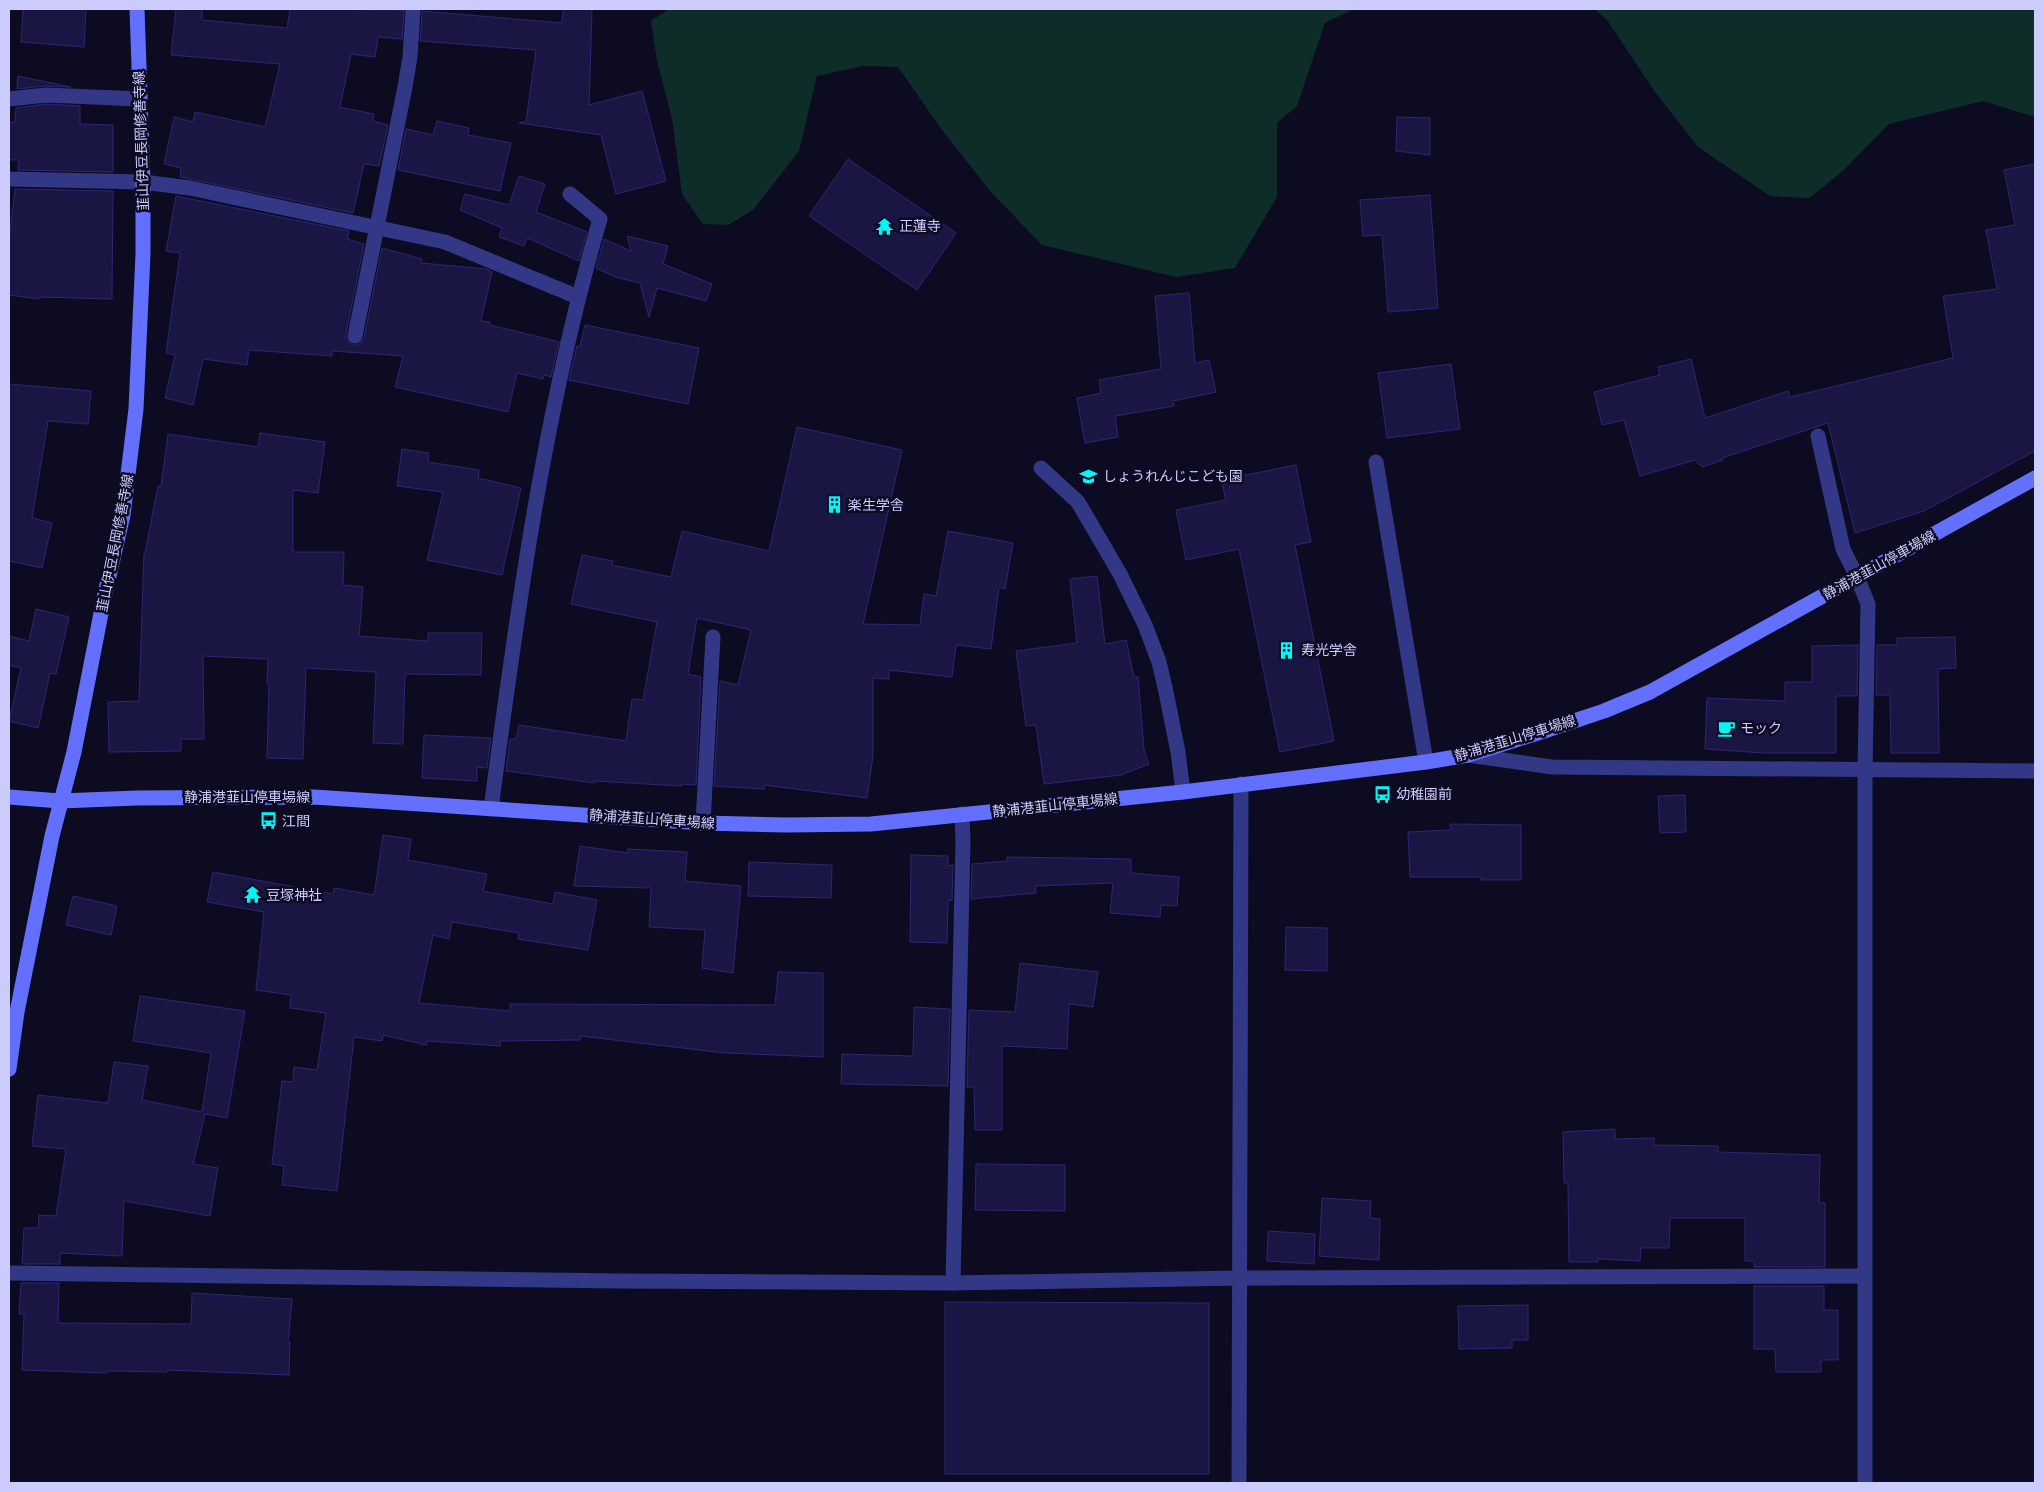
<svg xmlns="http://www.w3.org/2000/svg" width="2044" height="1492" font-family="'DM Sans','Noto Sans JP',sans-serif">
	<rect width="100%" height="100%" fill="#0d0b22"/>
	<g fill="#0e2c28">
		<path d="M669,9H1354L1325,23L1297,106L1277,123V197L1235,268L1176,277L1042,245L990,191L942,130L898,67L863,66L817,76L799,151L753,210L728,225L703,224L682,194L672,119L657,61L651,21Z"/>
		<path d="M1594,9H2035V117L1983,101L1889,124L1843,171L1809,198L1770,196L1698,147L1655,92L1607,20Z"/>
	</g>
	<g fill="#1a1644" stroke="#2d2672">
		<path d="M23,9H86L84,47L21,42Z"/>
		<path d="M176,9H202V20L287,28L290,9L404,10L402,39L378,37L375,57L351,54L340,107L374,114L373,121L388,125L379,166L364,164L353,213L180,177L181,168L164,164L174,117L193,122L195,112L265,127L280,64L171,55Z"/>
		<path d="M563,9H592L589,105L642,91L666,181L616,194L601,135L519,123L526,121L536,50L420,41L422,11L562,23Z"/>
		<path d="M18,76L71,87L45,86L17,89Z"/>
		<path d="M46,104L80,106V124L113,125V172L18,170L19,160H9V122H15L16,108Z"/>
		<path d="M1397,117L1430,118V155L1396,151Z"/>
		<path d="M437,121L469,128L468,135L511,143L500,191L398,170L406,129L433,135Z"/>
		<path d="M848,159L956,233L917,290L809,216Z"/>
		<path d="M2035,164V451L1924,511L1855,533L1828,423L1722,458L1723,460L1702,467L1695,460L1640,476L1624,420L1602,425L1594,392L1660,375L1658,367L1691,359L1705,418L1788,391L1790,397L1953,358L1943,296L1997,289L1986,230L2015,225L2004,170Z"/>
		<path d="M519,176L545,184L536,212L587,232L579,261L527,238L524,246L499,237L502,228L460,210L465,194L509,205Z"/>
		<path d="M15,189L113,191L112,299L39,297V299L9,295V240Z"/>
		<path d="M1430,195L1438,308L1388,312L1382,235L1363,236L1360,200Z"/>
		<path d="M176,196L349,231L347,239L364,244L346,334V339L353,345H358L364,338L382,248L422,259L421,263L487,269L492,272L481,321L490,322V325L559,342L551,377L544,375L543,379L517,373L508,412L395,387L403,356L332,351V356L249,350L247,365L203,359L193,405L165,398L175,355L166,353L180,253L166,251Z"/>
		<path d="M627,236L668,246L663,264L712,284L706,301L657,288L649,317L640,283L615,277L596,268L604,239L631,251Z"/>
		<path d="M1189,293L1195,363L1209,360L1216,392L1173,401L1174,406L1115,416L1118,437L1085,443L1077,398L1101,393L1099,380L1161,369L1155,296Z"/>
		<path d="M585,325L699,348L688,404L569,380L577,346L580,347Z"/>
		<path d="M1451,364L1460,429L1387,438L1378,373Z"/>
		<path d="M9,384L91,391L88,424L48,421L32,518L52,523L42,568L9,561Z"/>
		<path d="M797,427L902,450L863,624L920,625L924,594L936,596L948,531L1013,543L1005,589L999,587L991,649L956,645L952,677L889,670V679L873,678V756L867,798L764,785V789L714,786L720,681L738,685L751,630L697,618L688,674L701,677L696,785L681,784V786L595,781V783L506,771L510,739H516L519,725L626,741L632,699L643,700L657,622L571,604L582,555L613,561L612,565L671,577L682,531L769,551Z"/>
		<path d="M260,433L325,442L318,493L293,490V552H344L343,585L363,587L359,636L428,641V633H482L481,675L405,674L403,744L373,743L376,672L306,668L303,759L267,758L269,685L267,684L268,659L203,656L204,739H181V751L109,752L108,702L139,701L144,553H145L158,486H161L168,434L258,447Z"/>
		<path d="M402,449L429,453L428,462L479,470L478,478L521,488L502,575L427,560L443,492L397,486Z"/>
		<path d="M1296,465L1311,542L1295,545L1334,741L1280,752L1239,549L1186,560L1176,510L1226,500L1221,480Z"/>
		<path d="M1097,576L1105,644L1126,640L1134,677H1138L1144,750L1149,764L1121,775L1044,784L1036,725L1026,726L1016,651L1077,643L1070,579Z"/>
		<path d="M36,609L69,617L56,674L50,673L38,728L9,721L21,668L9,665V636L29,641Z"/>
		<path d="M1955,637L1956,668L1938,669L1939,753H1891L1890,695H1876L1877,645H1897V638Z"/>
		<path d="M1858,645L1857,696H1836V753H1764L1705,749L1707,698L1785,701V682H1812V646Z"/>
		<path d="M424,735L491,738L487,768L477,767V781L422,778Z"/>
		<path d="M1685,795L1686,832L1660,833L1658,796Z"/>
		<path d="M1450,824L1521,825V880H1481V877H1410L1408,832L1451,830Z"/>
		<path d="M383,835L411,839L408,860L487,874L483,891L553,904L555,892L597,900L588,950L518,939L519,933L452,922L449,939L433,935L419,1003L510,1011V1004L775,1005L778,972L823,973V1057L725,1053L580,1036V1040L500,1041V1046L427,1041L426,1045L383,1035L382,1041L354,1037L337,1191L282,1185L284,1166L272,1164L282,1081L293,1082L294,1067L317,1070L326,1013L290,1008L291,995L256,990L264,912L207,902L213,872L333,894L334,888L374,895Z"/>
		<path d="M580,846L628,853V849L687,852L685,881L741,886L733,973L702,968L705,930L649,927L651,888L574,886Z"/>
		<path d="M911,855L948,856V866L953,865L952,900L948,901L947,943L910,942Z"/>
		<path d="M1007,857L1131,859V873L1179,877L1177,906L1161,905L1160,917L1110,913L1113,883L1035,886L1036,893L971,899L972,864L1007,861Z"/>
		<path d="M749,862L832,865L831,898L748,896Z"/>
		<path d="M73,896L117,906L111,935L66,925Z"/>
		<path d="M1286,927L1327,928V971L1285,970Z"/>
		<path d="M1020,963L1098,972L1093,1007L1069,1004L1067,1049L1002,1046V1130H975L974,1087H967L969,1010L1015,1012Z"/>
		<path d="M140,996L245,1011L227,1118L205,1114L193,1164L218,1168L210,1216L124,1201L122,1256L60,1253V1264H22L24,1228H38L39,1215L56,1216L66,1149L32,1146L38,1095L108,1103L114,1062L148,1066L142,1100L202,1112L211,1053L133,1041Z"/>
		<path d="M914,1007L950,1009L948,1086L841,1084L842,1054L913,1056Z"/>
		<path d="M1615,1129V1139L1654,1138V1145L1718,1146V1152L1820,1155L1819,1203H1825V1267H1754V1261H1745V1218H1670L1669,1248H1641L1640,1261L1598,1259V1262H1569L1568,1183H1564L1563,1132Z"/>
		<path d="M976,1164L1065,1165V1211L975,1210Z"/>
		<path d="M1322,1198L1371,1201L1370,1218L1380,1219L1379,1260L1319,1256Z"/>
		<path d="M1268,1231L1315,1234L1314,1264L1267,1261Z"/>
		<path d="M21,1283H59L58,1323L191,1324L192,1293L292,1299L288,1342H290L289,1375L167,1370V1372L108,1371L107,1373L22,1370L24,1314H19Z"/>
		<path d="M1754,1286H1824V1310H1838V1360H1821V1372H1776L1775,1349H1754Z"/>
		<path d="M945,1302L1209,1303V1474H945Z"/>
		<path d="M1528,1305V1340H1512V1348L1459,1349L1458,1306Z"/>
	</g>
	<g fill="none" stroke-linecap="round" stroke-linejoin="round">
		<g stroke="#323885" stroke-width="15">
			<path d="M9,99L46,95L140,99"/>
			<path d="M355,336L405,87L410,57L413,9"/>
			<path d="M1818,436L1843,549L1857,577L1868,604L1865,770"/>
			<path d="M1376,462L1426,762"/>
			<path d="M703,823L713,637"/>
			<path d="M953,1283L963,842L962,814"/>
		</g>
		<g stroke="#323885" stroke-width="15">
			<path d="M9,179L143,182L190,188L445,242L578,297"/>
			<path d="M1041,468L1078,502L1120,574L1145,625L1159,662L1166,692L1178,752L1183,792"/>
			<path d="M1468,755L1552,767L2035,771"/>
			<path d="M491,809C517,611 544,411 600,219L570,194"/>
			<path d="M9,1273L621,1281L953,1283L1240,1278L1864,1276"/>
			<path d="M1239,1483L1241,784"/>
			<path d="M1865,1483V770"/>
		</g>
		<g stroke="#6370ff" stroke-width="15">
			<path d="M9,797L60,801L137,798L314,797L703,823L786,825L871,824L1183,792L1426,762L1468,755L1547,730L1604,711L1650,692L2035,478"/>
			<path d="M9,1069L17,1012L52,836L74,752L104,598L123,515L136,409L143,254V182L137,9"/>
		</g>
	</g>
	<defs>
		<symbol id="temple-bare" viewBox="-9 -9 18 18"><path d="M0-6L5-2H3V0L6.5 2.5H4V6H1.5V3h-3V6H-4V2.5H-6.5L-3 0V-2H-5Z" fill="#00f7f5" stroke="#0d0b22" stroke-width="2.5" paint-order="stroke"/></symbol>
		<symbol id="school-bare" viewBox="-9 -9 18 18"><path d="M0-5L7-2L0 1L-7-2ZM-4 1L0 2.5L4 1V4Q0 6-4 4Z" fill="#00f7f5" stroke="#0d0b22" stroke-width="2.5" paint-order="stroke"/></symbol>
		<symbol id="building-bare" viewBox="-9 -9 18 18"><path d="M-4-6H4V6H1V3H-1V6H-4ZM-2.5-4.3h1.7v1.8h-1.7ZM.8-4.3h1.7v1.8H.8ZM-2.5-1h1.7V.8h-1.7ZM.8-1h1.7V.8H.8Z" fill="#00f7f5" stroke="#0d0b22" stroke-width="2.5" paint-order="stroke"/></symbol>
		<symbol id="cafe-bare" viewBox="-9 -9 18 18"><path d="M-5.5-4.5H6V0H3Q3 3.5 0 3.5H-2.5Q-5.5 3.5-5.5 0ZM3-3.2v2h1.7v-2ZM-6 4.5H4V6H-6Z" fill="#00f7f5" stroke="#0d0b22" stroke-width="2.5" paint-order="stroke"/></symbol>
		<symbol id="bus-bare" viewBox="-9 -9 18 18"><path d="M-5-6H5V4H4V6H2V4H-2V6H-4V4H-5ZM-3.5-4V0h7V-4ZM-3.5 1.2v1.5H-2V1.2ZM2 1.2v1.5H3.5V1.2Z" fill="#00f7f5" stroke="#0d0b22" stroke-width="2.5" paint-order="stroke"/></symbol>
	</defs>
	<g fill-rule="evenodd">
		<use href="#temple-bare" x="872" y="214" width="25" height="25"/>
		<use href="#school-bare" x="1076" y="464" width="25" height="25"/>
		<use href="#building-bare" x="822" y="492" width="25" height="25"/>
		<use href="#building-bare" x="1274" y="638" width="25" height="25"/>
		<use href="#cafe-bare" x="1714" y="716" width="25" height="25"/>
		<use href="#bus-bare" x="1370" y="782" width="25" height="25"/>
		<use href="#bus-bare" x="256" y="808" width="25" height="25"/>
		<use href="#temple-bare" x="240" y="882" width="25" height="25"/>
	</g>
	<g text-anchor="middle" stroke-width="5" stroke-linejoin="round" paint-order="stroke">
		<g font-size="14" fill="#ccf" stroke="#0d0b22">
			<text transform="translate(141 141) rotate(-92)" y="5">韮山伊豆長岡修善寺線</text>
			<text transform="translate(115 543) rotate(-79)" y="5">韮山伊豆長岡修善寺線</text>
			<text transform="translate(1879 565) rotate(-29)" y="5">静浦港韮山停車場線</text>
			<text transform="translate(1515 738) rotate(-17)" y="5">静浦港韮山停車場線</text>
			<text x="247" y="802">静浦港韮山停車場線</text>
			<text transform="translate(1055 805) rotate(-6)" y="5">静浦港韮山停車場線</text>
			<text transform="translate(652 819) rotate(4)" y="5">静浦港韮山停車場線</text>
		</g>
		<g font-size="14" fill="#ccf" stroke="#0d0b22" text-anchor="start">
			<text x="899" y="231">正蓮寺</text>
			<text x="1103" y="481">しょうれんじこども園</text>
			<text x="848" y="510">楽生学舎</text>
			<text x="1301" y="655">寿光学舎</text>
			<text x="1740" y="733">モック</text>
			<text x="1396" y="799">幼稚園前</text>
			<text x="282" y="826">江間</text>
			<text x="266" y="900">豆塚神社</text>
		</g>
	</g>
	<rect width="2044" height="1492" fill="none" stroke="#ccccff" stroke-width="20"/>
</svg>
